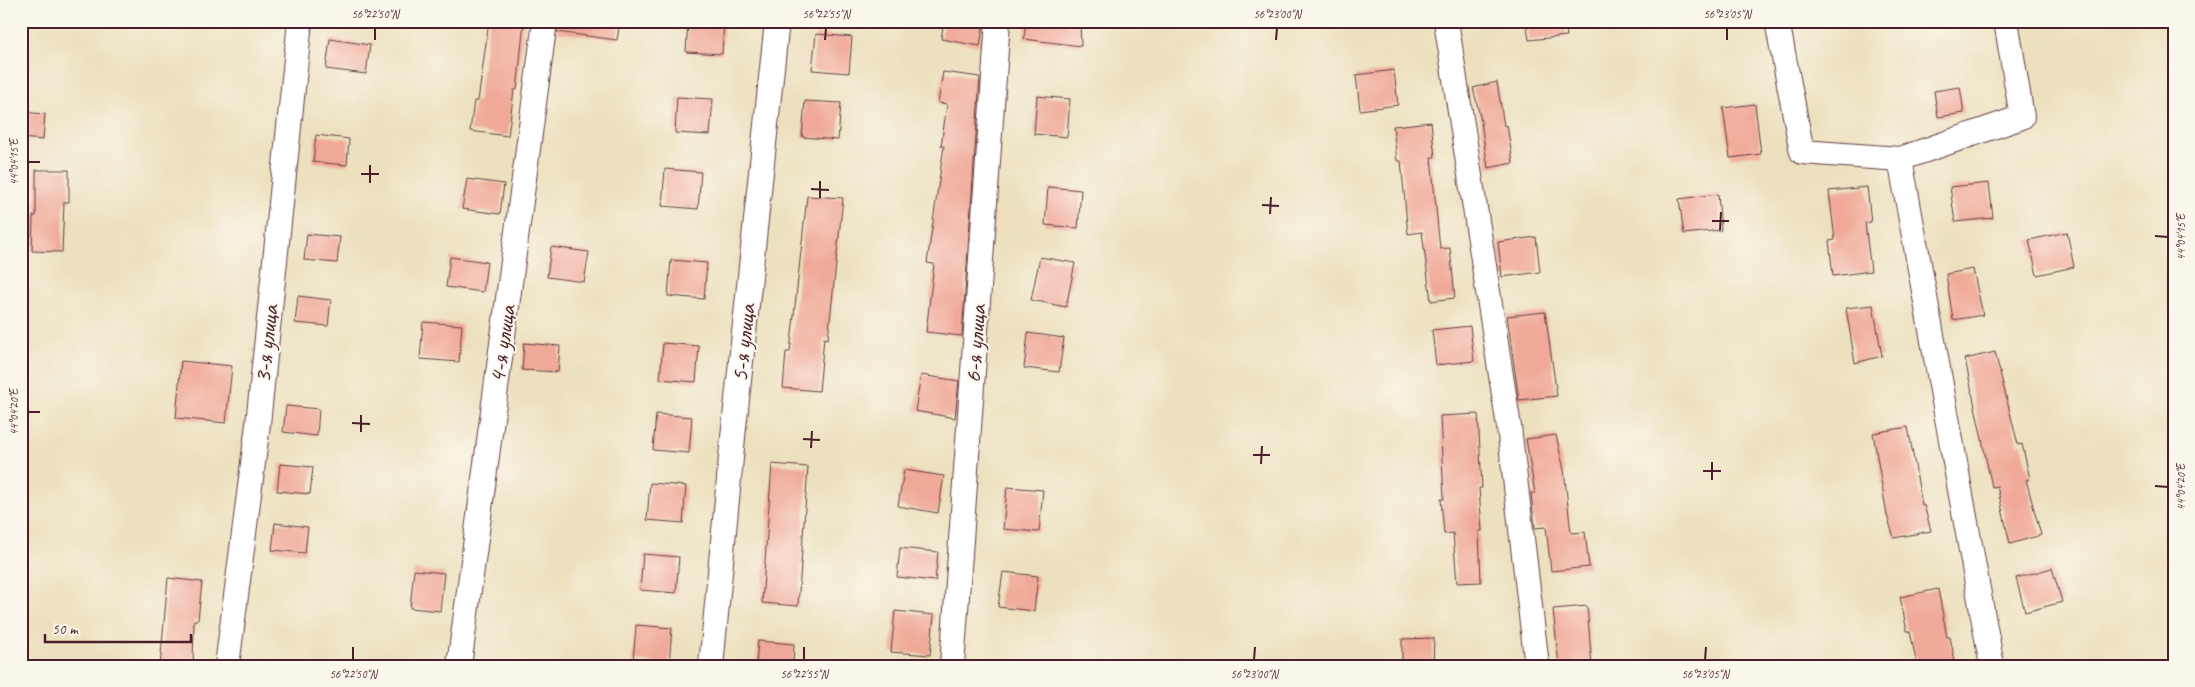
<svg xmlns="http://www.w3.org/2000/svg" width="2195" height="687" font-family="Caveat,sans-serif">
	<rect width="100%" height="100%" fill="#fbf7ec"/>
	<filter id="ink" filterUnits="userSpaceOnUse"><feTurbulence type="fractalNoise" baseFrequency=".02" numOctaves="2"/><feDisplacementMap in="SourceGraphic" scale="10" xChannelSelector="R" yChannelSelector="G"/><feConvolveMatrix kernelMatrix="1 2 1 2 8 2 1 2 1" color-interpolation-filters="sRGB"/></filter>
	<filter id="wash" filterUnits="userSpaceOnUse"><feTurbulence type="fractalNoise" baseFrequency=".0096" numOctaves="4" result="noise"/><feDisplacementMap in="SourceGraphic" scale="20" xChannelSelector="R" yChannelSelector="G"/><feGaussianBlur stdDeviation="1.12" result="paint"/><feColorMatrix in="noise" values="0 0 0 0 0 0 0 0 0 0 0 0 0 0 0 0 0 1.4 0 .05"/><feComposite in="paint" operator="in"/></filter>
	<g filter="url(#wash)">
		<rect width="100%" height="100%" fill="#ece0be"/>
		<g id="blocks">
			<g fill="#f0a998">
				<path d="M489,21H524L517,90H514L508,136L470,131L474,101H478Z"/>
				<path d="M558,21H620L617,40L557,32Z"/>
				<path d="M688,21H724L722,54L686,52Z"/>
				<path d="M944,21H984L980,46L941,39Z"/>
				<path d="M1026,21H1080L1081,46L1024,39Z"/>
				<path d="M1526,21H1565L1567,36L1529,40Z"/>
				<path d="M816,34L852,37L849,73L812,70Z"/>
				<path d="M330,39L370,45L366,74L326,69Z"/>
				<path d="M1394,70L1398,105L1360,110L1356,75Z"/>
				<path d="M943,72L980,77L962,336L926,332L934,264L927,263L944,146H941L947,104L938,103Z"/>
				<path d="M1497,82L1504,126L1507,125L1513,163L1488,168L1480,116L1473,88Z"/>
				<path d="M1960,87L1964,113L1938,117L1934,91Z"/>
				<path d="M1037,96L1070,99L1067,137L1034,134Z"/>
				<path d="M677,97L713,99L710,135L675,133Z"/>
				<path d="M805,101L841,103L838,140L802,137Z"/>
				<path d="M1755,104L1761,154L1730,158L1723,108Z"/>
				<path d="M21,112L45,114L43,140L21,138Z"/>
				<path d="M1431,122L1435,157H1431L1440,249L1450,248L1455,298L1431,301L1422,232L1408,234L1401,161H1397L1393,126Z"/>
				<path d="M316,135L349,139L347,165L313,162Z"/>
				<path d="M665,169L701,172L698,209L662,206Z"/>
				<path d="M36,170H69V202H64L62,252L32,251L33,216H36Z"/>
				<path d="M467,179L504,184L500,214L462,209Z"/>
				<path d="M1989,183L1993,218L1955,222L1950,187Z"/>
				<path d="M1048,187L1081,190L1078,228L1045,225Z"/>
				<path d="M1867,187L1871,222L1865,223L1871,271L1833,276L1829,241L1835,240L1829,191Z"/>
				<path d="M1718,194L1721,230L1684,234L1679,199Z"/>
				<path d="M807,196L843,198L828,339L824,338L819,391L783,388L786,352H790Z"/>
				<path d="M2067,232L2074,267L2037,275L2029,240Z"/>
				<path d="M307,234L340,237L337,263L304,260Z"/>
				<path d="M1536,237L1540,272L1502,277L1498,242Z"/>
				<path d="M551,247L589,252L584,282L547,277Z"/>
				<path d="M450,257L487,262L483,292L446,287Z"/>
				<path d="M1040,257L1075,263L1066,307L1031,300Z"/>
				<path d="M671,260L707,263L704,299L668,296Z"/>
				<path d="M1973,269L1983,315L1953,320L1946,274Z"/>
				<path d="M298,296L331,300L328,326L295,323Z"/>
				<path d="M1873,305L1882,356L1855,363L1846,308Z"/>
				<path d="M1545,312L1557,396L1519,400L1507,316Z"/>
				<path d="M423,322L462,325L459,362L420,359Z"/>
				<path d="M1470,326L1474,361L1436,365L1432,330Z"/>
				<path d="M1028,333L1064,338L1059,372L1024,368Z"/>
				<path d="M524,343L560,346L558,372L522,370Z"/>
				<path d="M663,343L699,346L696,382L660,379Z"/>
				<path d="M1995,352L2018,445L2022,444L2030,479L2026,480L2041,535L2010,544L1997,486L1992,487L1965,359Z"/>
				<path d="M181,361L232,366L226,423L176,418Z"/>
				<path d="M921,375L959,381L955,418L915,411Z"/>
				<path d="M286,406L319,409L317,436L283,432Z"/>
				<path d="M656,414L692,417L689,453L653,450Z"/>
				<path d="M1478,414L1482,488H1479L1482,531H1479L1481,582L1457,583L1453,533L1444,534L1441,499H1444L1440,416Z"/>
				<path d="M1908,427L1922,505H1924L1931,531L1894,538L1887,515L1873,433Z"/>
				<path d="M1556,435L1564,470L1571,533L1585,532L1589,567L1551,571L1546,527L1535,528L1531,493H1535L1526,439Z"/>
				<path d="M280,464L313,467L310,494L277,491Z"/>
				<path d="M772,464L808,467L798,606L762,603Z"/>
				<path d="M904,470L944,476L938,513L898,506Z"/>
				<path d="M650,483L686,486L683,523L647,520Z"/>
				<path d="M1007,487L1043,490L1039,532L1003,529Z"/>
				<path d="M275,523L308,527L305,553L272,550Z"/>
				<path d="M900,548L938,552L935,581L897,577Z"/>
				<path d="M643,554L679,557L676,593L640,590Z"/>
				<path d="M2052,568L2062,602L2025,612L2016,578Z"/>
				<path d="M414,570L444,573L440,611L410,608Z"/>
				<path d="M1003,572L1038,576L1034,611L998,607Z"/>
				<path d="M168,578L202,582L198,620H194L193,666H160Z"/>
				<path d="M1938,589L1947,637H1950L1956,666H1917L1910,631H1907L1900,597Z"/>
				<path d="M1587,606L1592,666H1559L1553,609Z"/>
				<path d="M895,611L934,615L930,655L891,652Z"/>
				<path d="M636,625L672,628L669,664L633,661Z"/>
				<path d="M1434,638L1433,666H1402V639Z"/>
				<path d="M758,641L794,644L793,666H756Z"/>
			</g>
		</g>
	</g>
	<g filter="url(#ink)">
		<use href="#blocks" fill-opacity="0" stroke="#623c41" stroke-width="1"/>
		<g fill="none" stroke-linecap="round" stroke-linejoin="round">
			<defs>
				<g id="minor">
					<path d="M1446,21L1509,427L1537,666"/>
					<path d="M1777,21L1802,152L1900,159L2022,117L2006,21"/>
					<path d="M1900,159L1992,666"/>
					<path d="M227,666L258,424L300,21"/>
					<path d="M459,666L545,21"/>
					<path d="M711,666L733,437L777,21"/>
					<path d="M952,666L998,21"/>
				</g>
			</defs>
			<use href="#minor" stroke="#623c41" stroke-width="26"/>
			<use href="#minor" stroke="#fff" stroke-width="24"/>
		</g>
	</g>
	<path fill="none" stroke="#4a1f2b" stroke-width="2" d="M375,40V28M825,40L826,28M1276,40L1277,28M1727,40V28M28,162H40M361,174H379M370,183V165M811,189L829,190M820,198V181M1262,205L1279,206M1270,214L1271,197M1712,221H1729M1720,230L1721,212M2155,236L2168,237M28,412H40M352,423L370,424M361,432V415M803,439L820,440M811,448L812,431M1253,455H1270M1261,464L1262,446M1703,471H1721M1712,480V462M2155,486L2168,487M353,660V647M804,660V647M1254,660L1255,647M1705,660L1706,647"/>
	<g text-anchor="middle" stroke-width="4" stroke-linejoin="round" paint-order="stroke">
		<g font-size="24" fill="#4a1f2b" stroke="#fbf7ec">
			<text transform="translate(743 343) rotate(-84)" y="8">5-я улица</text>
			<text transform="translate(266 344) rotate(-84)" y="8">3-я улица</text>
			<text transform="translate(502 344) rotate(-82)" y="8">4-я улица</text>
			<text transform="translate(975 344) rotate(-86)" y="8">6-я улица</text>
		</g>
	</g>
	<rect width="2195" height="687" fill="none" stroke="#fbf7ec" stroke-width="55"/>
	<path d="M45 634v8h146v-8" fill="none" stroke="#4a1f2b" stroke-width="2.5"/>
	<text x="52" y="634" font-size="15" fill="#4a1f2b" stroke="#fbf7ec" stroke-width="4" paint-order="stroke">50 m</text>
	<rect x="28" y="28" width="2140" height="632" fill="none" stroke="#4a1f2b" stroke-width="2"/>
	<g font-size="12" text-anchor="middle" fill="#4a1f2b">
		<text x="375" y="18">56°22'50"N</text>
		<text x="826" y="18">56°22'55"N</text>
		<text x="1277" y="18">56°23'00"N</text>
		<text x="1727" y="18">56°23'05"N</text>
		<text transform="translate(14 162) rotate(-90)" y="4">44°04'15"E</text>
		<text transform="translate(2181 237) rotate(-90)" y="4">44°04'15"E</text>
		<text transform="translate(14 412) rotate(-90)" y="4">44°04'20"E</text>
		<text transform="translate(2181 487) rotate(-90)" y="4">44°04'20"E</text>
		<text x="353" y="678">56°22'50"N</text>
		<text x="804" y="678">56°22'55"N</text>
		<text x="1254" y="678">56°23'00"N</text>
		<text x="1705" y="678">56°23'05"N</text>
	</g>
</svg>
